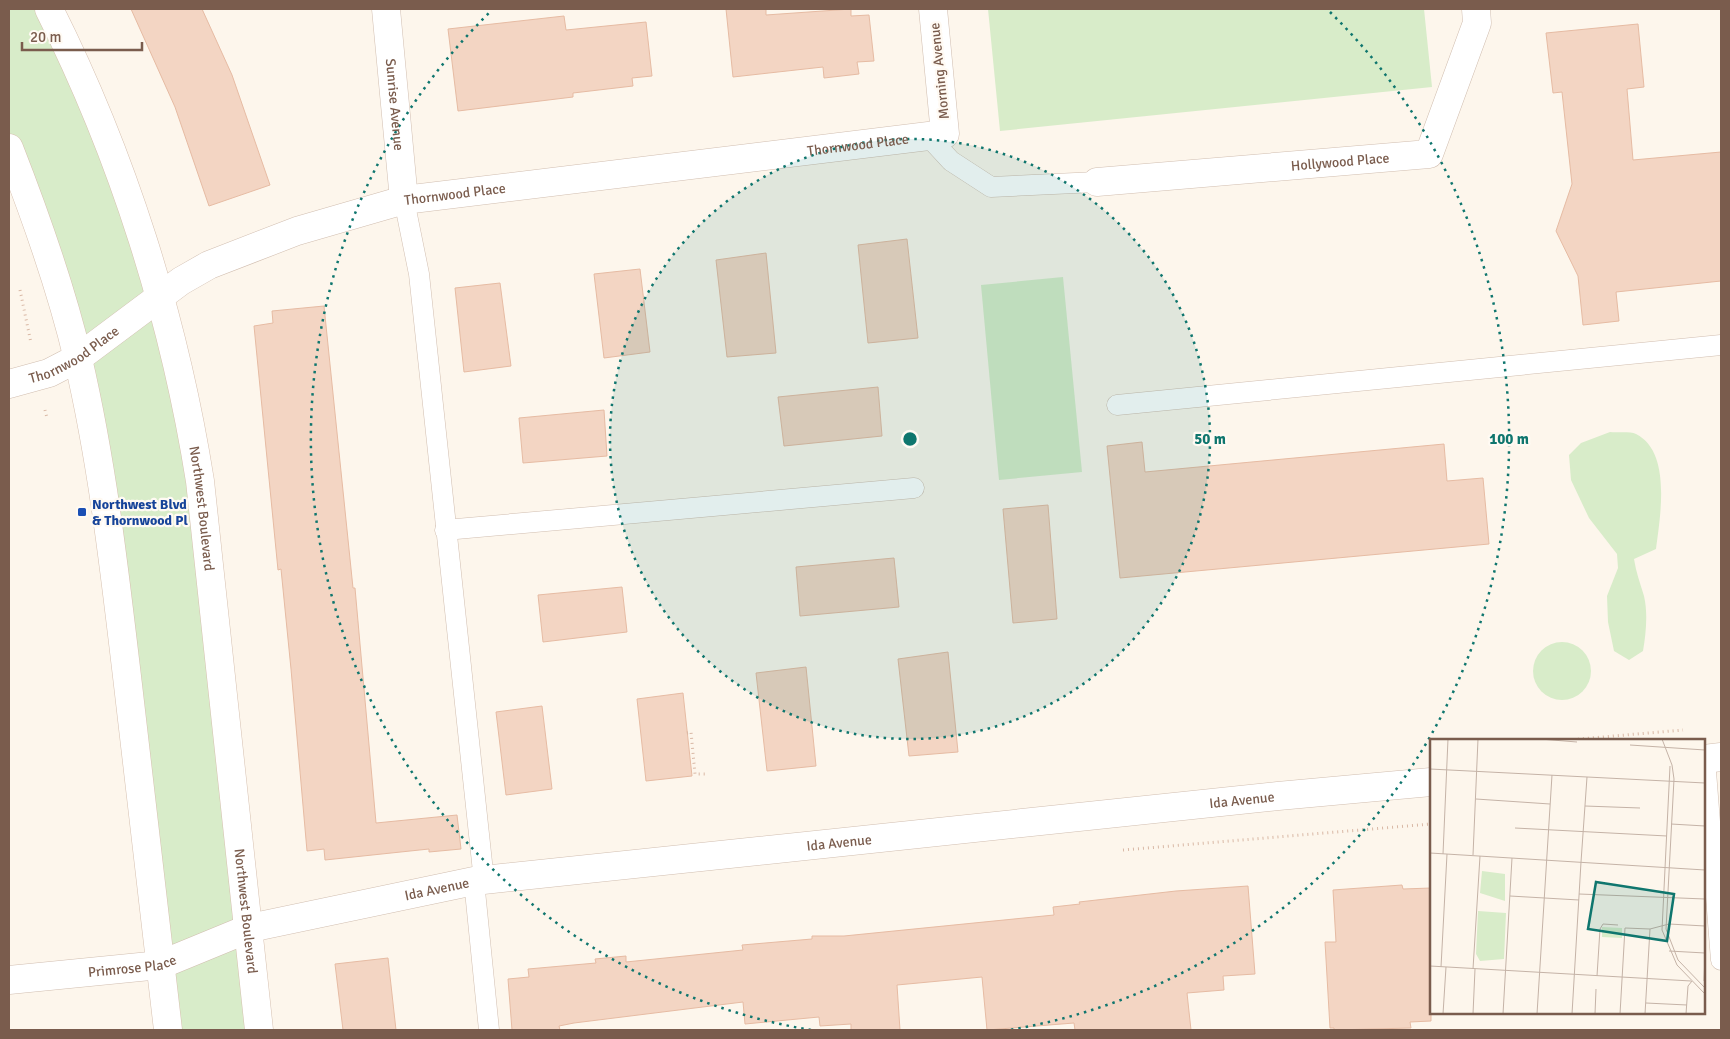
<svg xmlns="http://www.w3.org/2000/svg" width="1730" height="1039" font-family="Signika,sans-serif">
	<rect width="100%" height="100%" fill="#fdf6ec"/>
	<g fill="#d8ecc9">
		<path d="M9,9H49L187,403L259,1030H168L95,447L9,148Z"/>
		<path d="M988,9H1424L1432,87L1000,131Z"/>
		<path d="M1063,277L1082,472L999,480L981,285Z"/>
		<path d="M1610,432C1617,433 1630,431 1636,434C1672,452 1660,517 1656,549L1634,559C1636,572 1640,583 1644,596C1648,613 1646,634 1643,651L1629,660L1614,651L1608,622L1607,596L1618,568L1617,554L1589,518L1571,480L1569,455L1581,443Z"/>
		<circle cx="1562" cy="671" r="29"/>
	</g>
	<g fill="#f3d5c3" stroke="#e6bba3">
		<path d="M131,9H202L232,75L270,185L209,206L175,107Z"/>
		<path d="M726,9H766V15L851,9V16L869,15L874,61L857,62L859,74L824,78L823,67L733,77Z"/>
		<path d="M564,16L566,30L646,22L652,76L632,78L633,86L573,93V97L458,111L448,29Z"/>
		<path d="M1638,24L1644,87L1627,89L1633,160L1721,152V281L1616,292L1619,321L1583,325L1578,276L1556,231L1572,184L1562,92L1553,93L1546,33Z"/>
		<path d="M907,239L918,338L868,343L858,245Z"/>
		<path d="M766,253L776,353L727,357L716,260Z"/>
		<path d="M640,269L650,352L604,358L594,274Z"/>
		<path d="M500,283L511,366L464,372L455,288Z"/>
		<path d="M324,306L353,588H355L376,823L457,815L461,849L429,852V849L325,860L324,849L307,851L291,669L281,569L278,570L254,326L273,323L272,311Z"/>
		<path d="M878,387L882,436L784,446L778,397Z"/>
		<path d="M604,410L607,456L523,463L519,418Z"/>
		<path d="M1142,442L1145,472L1444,444L1447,481L1483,478L1489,544L1120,578L1107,446Z"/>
		<path d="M1048,505L1057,619L1013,623L1003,509Z"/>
		<path d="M894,558L899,607L800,616L796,567Z"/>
		<path d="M622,587L627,632L543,642L538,595Z"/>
		<path d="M948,652L958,752L909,756L898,659Z"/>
		<path d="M806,667L816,766L767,771L756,673Z"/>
		<path d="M683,693L692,776L646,781L637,699Z"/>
		<path d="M542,706L552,789L506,795L496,712Z"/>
		<path d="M1402,885L1403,889L1431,888V1021L1410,1022L1411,1028L1334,1030V1028H1330L1325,942H1336L1333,890Z"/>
		<path d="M1248,886L1255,974L1223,976L1224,990L1187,993L1191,1030H1075L1074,1023L987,1030L982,977L897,985L900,1030H851V1024L820,1026L819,1017L745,1024L743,1002L574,1023L559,1026L560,1030H512L508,979L529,977L528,969L596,963L595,959L626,956V962L743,950L742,945L812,939V936H844L1054,915L1053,907L1080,904L1079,902L1176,891Z"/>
		<path d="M388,958L396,1030H343L335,964Z"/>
	</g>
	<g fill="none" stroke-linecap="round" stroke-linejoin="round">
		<defs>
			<g id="service">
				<path d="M928,136L951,161L991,187L1097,182"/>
				<path d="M404,200L419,274L484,881"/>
				<path d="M1117,405L1721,345"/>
				<path d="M445,530L914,488"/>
				<path d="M1705,759L1721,960"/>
				<path d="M474,881L489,1030"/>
			</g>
			<g id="minor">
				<path id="s1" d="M386,9L404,200"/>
				<path id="s2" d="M1097,182L1429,154L1477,23L1476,9"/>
				<path id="s3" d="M9,384L49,373L78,358L181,281L209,265L297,231L404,200L945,134L933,9"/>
				<path d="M1704,759L1721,757"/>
				<path id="s4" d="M9,980L160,965L250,928L474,881L1278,796L1431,782"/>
			</g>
			<g id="secondary">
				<path id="s5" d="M49,9C123,156 174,318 200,481L259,1030"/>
				<path d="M9,148C36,217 61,287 78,359C103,466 115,575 128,685C141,800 154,915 168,1030"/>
			</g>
		</defs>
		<use href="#service" stroke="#d1beb0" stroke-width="21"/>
		<use href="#minor" stroke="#d1beb0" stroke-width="29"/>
		<use href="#secondary" stroke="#d6c0b0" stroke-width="29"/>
		<g stroke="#d9b8a5" stroke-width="3" stroke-dasharray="1 4" stroke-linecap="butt">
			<path d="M20,290L31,343"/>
			<path d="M45,410L47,418"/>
			<path d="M687,733L691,732L695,774H706"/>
			<path d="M1568,740L1683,730"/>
			<path d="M1123,850L1431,824"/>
		</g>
		<use href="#service" stroke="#fff" stroke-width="20"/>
		<use href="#minor" stroke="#fff" stroke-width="28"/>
		<use href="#secondary" stroke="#fff" stroke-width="28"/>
	</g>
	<circle cx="910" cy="439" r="300" fill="#0f766e" fill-opacity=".12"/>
	<g fill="none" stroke="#0f766e" stroke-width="2.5" stroke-dasharray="2.5 5">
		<circle cx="910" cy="439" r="300"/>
		<path d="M811 1030A599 599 0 0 1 490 12M1330 12A599 599 0 0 1 1009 1030"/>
	</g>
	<rect fill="#1a4fb4" stroke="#fffaf3" stroke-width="2" x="77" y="507" width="10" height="10" rx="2.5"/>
	<g text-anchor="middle" stroke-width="4.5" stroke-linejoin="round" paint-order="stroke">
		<g font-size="14" fill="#7a5c4d" stroke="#fffaf3">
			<text transform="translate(939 71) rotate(-96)" y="5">Morning Avenue</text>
			<text dy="5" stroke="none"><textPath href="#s1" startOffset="96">Sunrise Avenue</textPath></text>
			<text dy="5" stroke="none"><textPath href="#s3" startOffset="898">Thornwood Place</textPath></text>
			<text dy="5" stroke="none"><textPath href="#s2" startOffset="244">Hollywood Place</textPath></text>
			<text dy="5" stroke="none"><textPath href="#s3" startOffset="492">Thornwood Place</textPath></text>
			<text dy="5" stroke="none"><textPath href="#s3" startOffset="72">Thornwood Place</textPath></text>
			<text dy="5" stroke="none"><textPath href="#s5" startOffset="525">Northwest Boulevard</textPath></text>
			<text dy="5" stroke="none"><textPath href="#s4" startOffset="1250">Ida Avenue</textPath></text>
			<text dy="5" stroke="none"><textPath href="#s4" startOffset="845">Ida Avenue</textPath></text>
			<text dy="5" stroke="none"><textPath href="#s4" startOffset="440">Ida Avenue</textPath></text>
			<text dy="5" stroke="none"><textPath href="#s5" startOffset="930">Northwest Boulevard</textPath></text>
			<text dy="5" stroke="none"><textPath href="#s4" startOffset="124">Primrose Place</textPath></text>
		</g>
		<g font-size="14" font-weight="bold" fill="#164399" stroke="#fffaf3" text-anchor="start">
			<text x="92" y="509">Northwest Blvd<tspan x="92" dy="16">&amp; Thornwood Pl</tspan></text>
		</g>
	</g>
	<g transform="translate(1430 739)">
		<rect width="275" height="275" fill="#fdf6ec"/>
		<path d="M52,132L75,135V162L50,154ZM48,172L76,174L74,220L50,222L46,215ZM172,188L192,189V199L172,198Z" fill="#d8ecc9"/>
		<path fill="none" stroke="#c5b3a7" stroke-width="1" d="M110,0L147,3M232,0L242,26L244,40L236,190L248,221L275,249M200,6L275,11M240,27L232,191L247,226L275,255M0,30L275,44M46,60L120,65M155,67L210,69M241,85L275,87M85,89L237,97M0,114L275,131M13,115L18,0M43,116L48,0M151,123L157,38M149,155L275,160M80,157L149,161M239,212L275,214M0,227L261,242M11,228L17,115M43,230L50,117M167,237L170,190L173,185L188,186M274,242L275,216M216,264L257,266M13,275L16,228M43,275L45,230M73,275L82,119M107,275L122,36M142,275L151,123M165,275L166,250M190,275L195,189L220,190L239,185L275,187M215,275L220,190M256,275L258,247L262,242"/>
		<path fill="#0f766e" fill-opacity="0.15" stroke="#0f766e" stroke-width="2.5" d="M166,143L244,155L237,202L158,190Z"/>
		<rect width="275" height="275" fill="none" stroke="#7a5c4d" stroke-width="2.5"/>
	</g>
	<circle cx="910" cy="439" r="8" fill="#0f766e" stroke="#fffaf3" stroke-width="2.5"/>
	<g font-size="15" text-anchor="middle" font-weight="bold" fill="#0f766e" stroke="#fffaf3" stroke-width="4.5" stroke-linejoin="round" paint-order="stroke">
		<text x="1210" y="444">50 m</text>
		<text x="1509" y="444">100 m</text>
	</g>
	<rect width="1730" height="1039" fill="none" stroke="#7a5c4d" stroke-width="20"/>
	<path d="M22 42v8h120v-8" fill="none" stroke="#7a5c4d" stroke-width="2.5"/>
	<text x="30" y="42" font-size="15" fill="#7a5c4d" stroke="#fffaf3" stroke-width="4" paint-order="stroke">20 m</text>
</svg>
